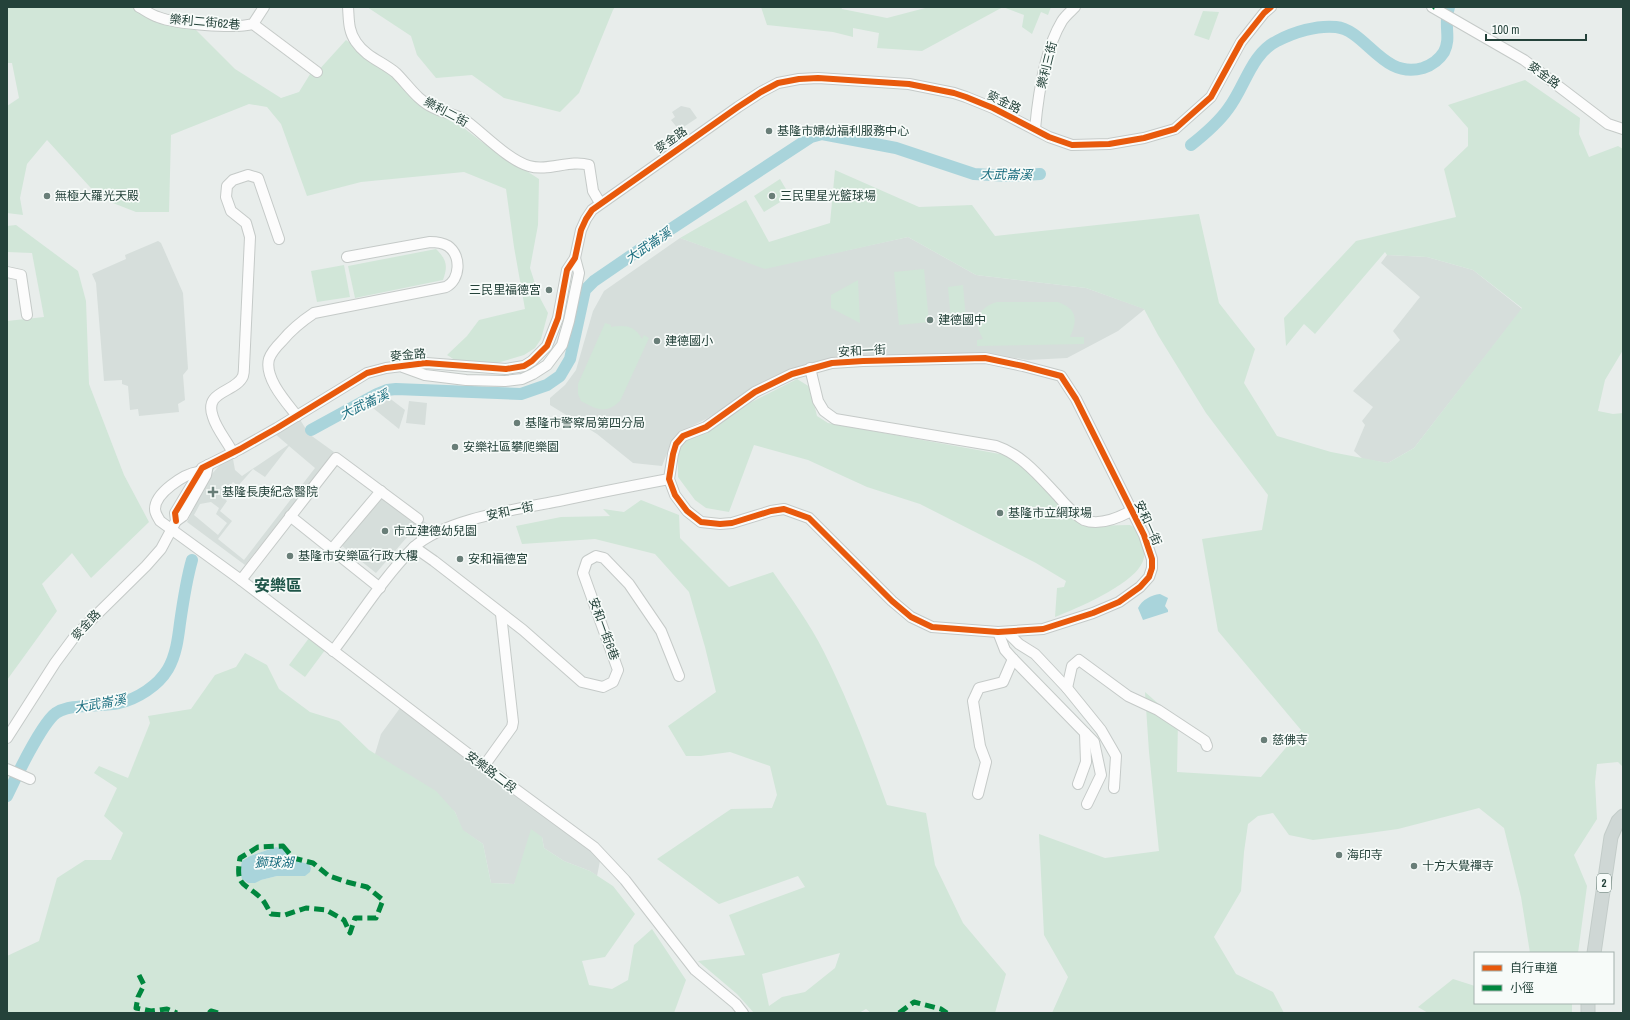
<svg xmlns="http://www.w3.org/2000/svg" width="1630" height="1020" font-family="'Archivo Narrow','Noto Sans TC',sans-serif">
	<rect width="100%" height="100%" fill="#e8edeb"/>
	<g fill="#d6dedb" fill-rule="evenodd">
		<path d="M681,106L690,108L697,118L679,130L671,120L675,117L672,112Z"/>
		<path d="M908,237L976,275L1086,288L1145,309L1118,331L1067,358L1028,360L990,354L809,365L735,401L706,419L682,431L670,446L662,466L633,463L597,434L550,405V398L565,385L576,370L593,311L604,291L680,238L765,268Z"/>
		<path d="M158,241L161,243L183,293L188,369L183,375L185,400L178,404L179,412L139,416L138,409L130,410L128,386L122,384V380L104,381L96,283L92,274L126,259L125,255Z"/>
		<path d="M1387,255L1427,257L1473,270L1522,309L1414,448L1388,463L1363,459L1354,451L1365,425L1362,421L1373,407L1353,391L1400,340L1393,331L1420,297L1381,263Z"/>
		<path d="M384,394L405,410L399,429L373,408Z"/>
		<path d="M409,401L427,403L425,425L406,423Z"/>
		<path d="M299,418L309,434L334,452L245,565L187,522L210,476L219,466ZM275,434L288,445L242,476L235,470L233,459ZM289,446L315,468L244,560L218,539L232,521L220,511L227,501L222,496L233,482L238,486L253,469L265,477ZM211,502L219,508L216,514L227,523L218,535L194,515L200,504Z"/>
		<path d="M383,492L429,525L408,536L376,573L341,545Z"/>
		<path d="M400,708L533,809L536,805L601,856L597,876L590,871L564,861L544,848L542,837L514,884L491,883L483,844L462,830L455,812L375,754L381,734Z"/>
	</g>
	<g fill="#d1e6d8" fill-rule="evenodd">
		<path d="M7,7H142L196,30L235,69L281,98L299,92L312,71L317,72L346,40L417,92L482,142L539,179L538,225L530,268L539,296L548,313L541,339L535,348L524,355L497,363L458,362L447,355L467,336L479,320L525,309L514,247L506,189L464,172L361,182L307,196L281,124L267,107L249,104L171,135L169,212H136L100,198L47,140L27,164L20,198L23,215L7,213V106L19,98L12,63H7Z"/>
		<path d="M367,7H615L613,10L579,93L560,112L504,98L472,75L436,78L417,55L411,36Z"/>
		<path d="M761,7H841L842,9L887,18L929,7H1051L1048,15L1041,12L1032,34L1022,27L1024,15L1003,7L922,51L877,48L879,33L853,28V37L833,32L767,25Z"/>
		<path d="M1203,11L1219,12L1209,40L1194,35Z"/>
		<path d="M1525,80L1580,118L1579,134L1589,157L1618,146L1623,149V350L1605,380L1598,411L1613,414L1623,413V767L1618,762L1597,764L1595,782L1597,819L1574,855L1587,886L1578,953H1530L1521,897L1504,828L1479,808L1398,829L1362,834L1313,840L1289,835L1273,813L1258,816L1248,824L1244,852L1241,891L1214,937L1236,974L1273,992L1284,1013H1052L1068,977L1044,935L1039,834L1105,858L1159,851L1149,752L1145,692L1178,721L1177,772L1261,777L1301,730L1218,631L1202,539L1262,530L1268,495L1206,413L1158,335L1144,309L1086,288L976,275L908,237L765,269L680,238L746,200L769,242L830,223L835,170L919,207L972,205L995,236L1199,214L1219,303L1255,349L1244,383L1277,436L1331,452L1388,463L1414,448L1522,308L1473,270L1427,257L1387,255L1385,252L1315,334L1304,324L1286,346L1284,318L1356,241L1456,217L1444,169L1468,146V128L1448,105Z"/>
		<path d="M780,179L790,196L764,212L754,196Z"/>
		<path d="M16,225L78,271L86,301L89,384L124,475L149,522L91,578L72,553L42,584L57,611L7,680V321L44,317L32,253L7,252V226Z"/>
		<path d="M436,249C447,260 448,266 443,280L355,298L348,266Z"/>
		<path d="M344,265L350,297L317,302L311,271Z"/>
		<path d="M924,269L929,322L899,325L894,272Z"/>
		<path d="M858,280L860,323L831,308V295Z"/>
		<path d="M963,285L966,320L951,321L948,287Z"/>
		<path d="M997,302H1058C1077,309 1078,319 1070,337H1084V344L977,346V340L983,339C973,322 977,308 997,302Z"/>
		<path d="M605,323L611,325V327C624,325 635,325 642,339L644,335L649,338L620,401C605,415 597,409 581,401L578,394V384Z"/>
		<path d="M797,379L810,387L817,416L828,423L1011,456L1083,526L1130,525C1138,528 1142,537 1143,544C1145,552 1145,559 1141,565C1129,586 1078,608 1055,617L1057,588L1064,587L1066,581L1036,563L920,504L867,487L808,460L754,445L729,512L706,508L695,500L678,477V461L680,448L683,443L694,436L716,427L738,409Z"/>
		<path d="M641,500L679,515L680,538L729,587L773,572C791,598 810,624 824,652C849,702 869,754 887,805L926,813L935,865L963,923L1006,974L995,1013H871L866,1009L859,1013H754L737,994L698,961L745,955L729,915L805,887L798,876L719,904L657,859L731,809L772,808L777,795L770,766L730,752L701,756H686L668,726L716,692L705,647L689,592L655,554L595,539L522,544L516,526L561,517L613,516H610L603,509L624,512ZM840,953L835,968L805,992L782,997L769,1006L762,974Z"/>
		<path d="M312,634L328,646L305,677L289,665Z"/>
		<path d="M245,653L267,665L279,689L310,712L339,721L369,750L436,791L455,812L463,830L483,844L491,883L514,884L531,829L542,837L544,848L564,861L590,871L613,886L635,914L605,957L582,961L589,985L612,989L628,980L634,945L652,929L686,980L674,1013H7V956L39,941L57,878L85,860H111L123,833L104,816L117,788L94,773L99,766L128,778L150,723L148,716L191,709L215,675L236,667ZM276,847L284,849L293,860L309,864L305,876H277L261,880L242,861L250,856Z"/>
		<path d="M1453,979L1475,986V1003H1572V1013H1428L1418,1007Z"/>
	</g>
	<g fill="#a9d4db">
		<path d="M1160,594L1168,598L1165,606L1168,610V612L1143,620L1138,608C1142,600 1151,595 1160,594Z"/>
		<path d="M276,847L284,849L293,860L309,864L311,868L310,872L305,876H277L261,880L255,883H248L242,879L240,871L242,861L250,856Z"/>
	</g>
	<g fill="none" stroke-linecap="round" stroke-linejoin="round">
		<g stroke="#a9d4db" stroke-width="12">
			<path d="M1191,145C1205,134 1218,123 1228,109C1245,87 1251,54 1277,41C1294,32 1317,25 1336,27C1366,30 1383,80 1423,68C1432,65 1439,60 1444,52C1450,40 1446,31 1447,19C1447,15 1448,11 1449,7"/>
			<path d="M311,430L377,394L387,390L396,389L521,394L547,385L560,376L570,359L585,290L594,281L648,244L811,137L822,134L896,148L974,174L1010,176L1040,174"/>
			<path d="M7,796C15,779 42,723 56,713C65,707 75,707 85,706C96,705 108,705 119,703C137,699 158,686 168,669C176,655 178,639 180,623C183,602 186,581 192,560"/>
		</g>
		<defs>
			<g id="minor">
				<path d="M139,7C145,10 151,15 158,17C176,24 234,29 253,24L264,7"/>
				<path d="M348,7C349,19 348,31 356,42C366,57 383,62 396,73C408,85 418,101 434,108C443,113 456,114 465,120C483,133 508,160 529,166C548,172 570,159 589,165L593,191L600,203"/>
				<path d="M1432,7L1524,60L1608,124L1623,129"/>
				<path d="M253,24L317,72"/>
				<path d="M1035,129C1038,96 1045,49 1062,21C1065,16 1071,11 1075,7"/>
				<path d="M7,272L21,275L27,315"/>
				<path d="M985,358L1023,366L1061,376L1076,399L1144,535L1152,559V568L1149,577L1140,587L1119,602L1093,613L1043,629L998,632L932,627L911,617L892,601L809,518L784,509L771,511L732,523L720,524L701,522L687,511L675,495L669,479L673,454L676,444L683,436L706,427L755,392L792,374L832,363L863,361Z"/>
				<path d="M403,367L425,375L466,380L505,381L522,379L533,374L547,365L562,345L569,321L579,273L575,258"/>
				<path d="M810,368L818,401L824,411L835,419L996,446C1021,454 1039,476 1057,495C1065,504 1073,514 1084,520C1099,526 1118,518 1131,511"/>
				<path d="M297,416C286,402 264,378 269,359C271,353 277,346 282,341C291,330 302,321 314,313L446,287C460,280 462,256 448,246C443,243 436,242 430,242L347,257"/>
				<path d="M233,453C227,441 217,430 213,417C203,390 236,393 243,376C244,373 244,370 244,367L250,237L246,223L231,211L226,197L227,186L233,180L248,175L258,178L279,239"/>
				<path d="M198,472C184,474 155,493 155,509C155,514 158,517 160,521L241,580L484,766L594,847L625,880L695,970L736,1004L743,1013"/>
				<path d="M290,516L380,588"/>
				<path d="M176,521L175,513L202,468L240,449L277,428L367,373L386,368L426,363L506,369L524,366L532,361L547,346L558,318L567,270L575,258L581,230L586,219L592,210L738,107L761,92L778,83L799,79L818,78L909,84L954,93L966,97L993,108L1049,137L1072,145L1109,144L1144,138L1175,129L1211,97L1241,42L1264,13L1271,7"/>
				<path d="M414,547L434,561L523,630L582,682L603,687L613,682L618,670L583,573L587,561L596,556L604,558L629,584L661,631L679,676"/>
				<path d="M332,549L381,491"/>
				<path d="M241,580L336,458L418,519"/>
				<path d="M998,632L1005,650L1013,659L1094,742L1101,775L1087,804"/>
				<path d="M1007,632L1019,644L1035,654L1067,688L1101,730L1116,756L1114,788"/>
				<path d="M333,651C359,617 383,578 413,548C444,519 518,509 559,501C596,493 632,486 669,479"/>
				<path d="M1067,688L1072,666L1079,660L1128,696L1158,710L1205,741L1207,746"/>
				<path d="M7,738L55,663L75,636L146,566L161,549L176,521L183,516L206,475L208,465"/>
				<path d="M484,766L512,727L513,722L501,614"/>
				<path d="M7,769L30,779"/>
				<path d="M1078,784L1086,762L1085,733"/>
				<path d="M978,794L986,762L980,746L973,701L979,688L1003,682L1013,659"/>
			</g>
			<g id="major">
				<path d="M1594,953L1611,837L1618,821L1623,816"/>
				<path d="M1588,1003V1013"/>
			</g>
		</defs>
		<use href="#minor" stroke="#c5cac8" stroke-width="12"/>
		<use href="#major" stroke="#c3ccc9" stroke-width="15"/>
		<use href="#minor" stroke="#fcfcfc" stroke-width="10"/>
		<use href="#major" stroke="#cfd7d5" stroke-width="13"/>
		<g stroke="#00873e" stroke-width="5" stroke-dasharray="10 5" stroke-linecap="butt">
			<path d="M1432,8L1433,7"/>
			<path d="M283,846L293,858L313,863L329,876L347,882L367,887L383,900L376,918H355L350,933L344,920L326,910L306,908L285,915L271,914C268,909 265,902 261,898C244,882 235,887 240,858L258,847Z"/>
			<path d="M139,975L144,985L138,997L136,1008L151,1011L167,1009L177,1013"/>
			<path d="M209,1013L211,1011L218,1013"/>
			<path d="M899,1013L914,1002L941,1009L947,1013"/>
		</g>
		<defs>
			<g id="cycleway">
				<path d="M985,358L1023,366L1061,376L1076,399L1144,535L1152,559V568L1149,577L1140,587L1119,602L1093,613L1043,629L998,632L932,627L911,617L892,601L809,518L784,509L771,511L732,523L720,524L701,522L687,511L675,495L669,479L673,454L676,444L683,436L706,427L755,392L792,374L832,363L863,361Z"/>
				<path d="M176,521L175,513L202,468L240,449L277,428L367,373L386,368L426,363L506,369L524,366L532,361L547,346L558,318L567,270L575,258L581,230L586,219L592,210L738,107L761,92L778,83L799,79L818,78L909,84L954,93L966,97L993,108L1049,137L1072,145L1109,144L1144,138L1175,129L1211,97L1241,42L1264,13L1271,7"/>
			</g>
		</defs>
		<use href="#cycleway" stroke="#f7fbf9" stroke-width="8"/>
		<use href="#cycleway" stroke="#e8590c" stroke-width="6"/>
	</g>
	<g fill="#697e78" stroke="#f7fbf9" stroke-width="1.5">
		<circle cx="769" cy="131" r="4"/>
		<circle cx="47" cy="196" r="4"/>
		<circle cx="772" cy="196" r="4"/>
		<circle cx="549" cy="290" r="4"/>
		<circle cx="930" cy="320" r="4"/>
		<circle cx="657" cy="341" r="4"/>
		<circle cx="517" cy="423" r="4"/>
		<circle cx="455" cy="447" r="4"/>
		<path d="M211 486h4v4h4v4h-4v4h-4v-4h-4v-4h4z"/>
		<circle cx="1000" cy="513" r="4"/>
		<circle cx="385" cy="531" r="4"/>
		<circle cx="290" cy="556" r="4"/>
		<circle cx="460" cy="559" r="4"/>
		<circle cx="1264" cy="740" r="4"/>
		<circle cx="1339" cy="855" r="4"/>
		<circle cx="1414" cy="866" r="4"/>
	</g>
	<g text-anchor="middle" stroke-width="3.5" stroke-linejoin="round" paint-order="stroke">
		<rect fill="#f7fbf9" stroke="#637a73" stroke-width="1" x="1597" y="874" width="14" height="18" rx="3"/>
		<g font-size="11" font-weight="bold" fill="#24423a">
			<text x="1604" y="887">2</text>
		</g>
		<g font-size="12" fill="#24423a" stroke="#f7fbf9">
			<text transform="translate(205 22) rotate(5)" y="4">樂利二街62巷</text>
			<text transform="translate(1047 65) rotate(-76)" y="4">樂利三街</text>
			<text transform="translate(1544 75) rotate(36)" y="4">麥金路</text>
			<text transform="translate(1004 102) rotate(26)" y="4">麥金路</text>
			<text transform="translate(446 112) rotate(28)" y="4">樂利二街</text>
			<text transform="translate(671 140) rotate(-35)" y="4">麥金路</text>
			<text transform="translate(862 351) rotate(-3)" y="4">安和一街</text>
			<text transform="translate(408 355) rotate(-5)" y="4">麥金路</text>
			<text transform="translate(510 511) rotate(-12)" y="4">安和一街</text>
			<text transform="translate(1148 523) rotate(66)" y="4">安和一街</text>
			<text transform="translate(86 625) rotate(-47)" y="4">麥金路</text>
			<text transform="translate(604 629) rotate(70)" y="4">安和一街6巷</text>
			<text transform="translate(491 772) rotate(37)" y="4">安樂路二段</text>
		</g>
		<g font-size="12" fill="#24423a" stroke="#f7fbf9" text-anchor="start">
			<text x="777" y="135">基隆市婦幼福利服務中心</text>
			<text x="55" y="200">無極大羅光天殿</text>
			<text x="780" y="200">三民里星光籃球場</text>
			<text x="541" y="294" text-anchor="end">三民里福德宮</text>
			<text x="938" y="324">建德國中</text>
			<text x="665" y="345">建德國小</text>
			<text x="525" y="427">基隆市警察局第四分局</text>
			<text x="463" y="451">安樂社區攀爬樂園</text>
			<text x="222" y="496">基隆長庚紀念醫院</text>
			<text x="1008" y="517">基隆市立網球場</text>
			<text x="393" y="535">市立建德幼兒園</text>
			<text x="298" y="560">基隆市安樂區行政大樓</text>
			<text x="468" y="563">安和福德宮</text>
			<text x="1272" y="744">慈佛寺</text>
			<text x="1347" y="859">海印寺</text>
			<text x="1422" y="870">十方大覺禪寺</text>
		</g>
		<g font-size="13" font-style="italic" fill="#1c6f80" stroke="#f7fbf9">
			<text transform="translate(1006 174) rotate(1)" y="5">大武崙溪</text>
			<text transform="translate(648 245) rotate(-34)" y="5">大武崙溪</text>
			<text transform="translate(364 404) rotate(-25)" y="5">大武崙溪</text>
			<text transform="translate(100 703) rotate(-10)" y="5">大武崙溪</text>
			<text x="274" y="867">獅球湖</text>
		</g>
		<g font-size="16" font-weight="bold" fill="#1f5548" stroke="#f7fbf9">
			<text x="278" y="591">安樂區</text>
		</g>
	</g>
	<rect width="1630" height="1020" fill="none" stroke="#24423a" stroke-width="16"/>
	<rect x="1474" y="952" width="140" height="52" fill="#f7fbf9" stroke="#a3b1ad"/>
	<rect x="1482" y="965" width="20" height="6" fill="#e8590c" stroke="#a3b1ad"/>
	<text x="1510" y="972" font-size="12" fill="#24423a">自行車道</text>
	<rect x="1482" y="985" width="20" height="6" fill="#00873e" stroke="#a3b1ad"/>
	<text x="1510" y="992" font-size="12" fill="#24423a">小徑</text>
	<path d="M1486 34v6h100v-6" fill="none" stroke="#24423a" stroke-width="2"/>
	<text x="1492" y="34" font-size="12" fill="#24423a" stroke="#f7fbf9" stroke-width="3" paint-order="stroke">100 m</text>
</svg>
